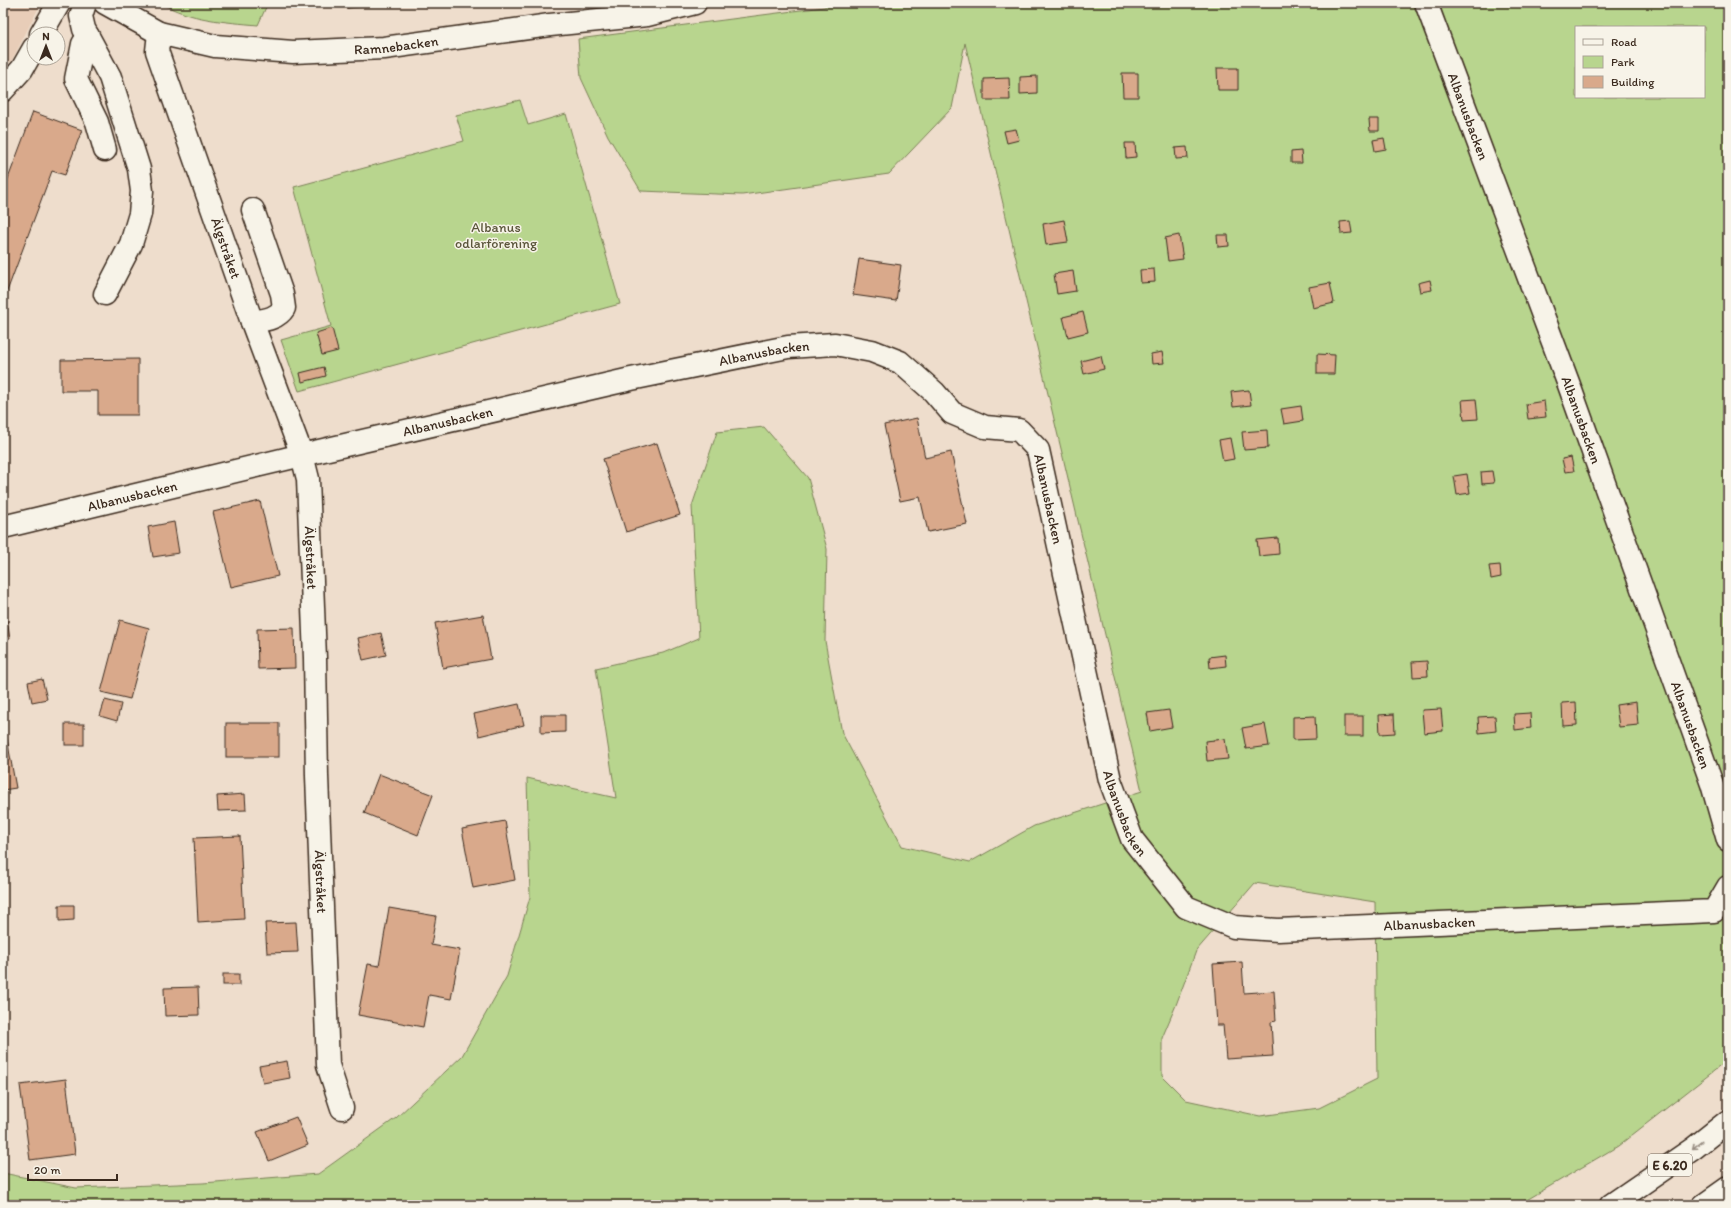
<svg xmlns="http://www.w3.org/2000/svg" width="1731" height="1208" font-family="Itim,sans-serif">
	<rect width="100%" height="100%" fill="#edc"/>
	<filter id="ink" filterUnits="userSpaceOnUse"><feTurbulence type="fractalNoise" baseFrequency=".025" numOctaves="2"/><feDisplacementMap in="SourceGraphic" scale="8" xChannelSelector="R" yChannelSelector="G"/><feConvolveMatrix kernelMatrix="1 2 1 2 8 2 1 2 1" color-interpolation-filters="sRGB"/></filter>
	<g filter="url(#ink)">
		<path fill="#e8cdb8" d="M3,3H41L11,62L3,61Z"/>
		<g fill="#b8d58e" stroke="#7a8056" fill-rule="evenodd">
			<path d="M161,3H267V5L258,25C226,22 189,20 161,3Z"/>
			<path d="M834,3H1728V1060L1618,1146L1525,1201L1509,1205H3V1173L76,1188L203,1183L318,1174L396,1118L462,1056L507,976L530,897L527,778L616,798L596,668L663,653L699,638L692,506L717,432L764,427L808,478L827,549L825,641L842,733L902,846L970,862L1034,826L1142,791L965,43L952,108L889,174L742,195L641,191L608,136L581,78L578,39L824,7ZM1576,27H1704V97H1576ZM1255,883L1375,902L1377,1079L1319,1108L1260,1116L1186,1100L1162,1076V1038L1176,1005L1196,951Z"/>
			<path d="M520,100L528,125L566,114L620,304L299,391L281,340L331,326L294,187L464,141L456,115Z"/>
		</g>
		<g fill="#d9a98b" stroke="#3b2a1e">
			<path d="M346,3H369V6L347,8Z"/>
			<path d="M1217,68H1238V90H1218Z"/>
			<path d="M1122,73H1138V97H1123Z"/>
			<path d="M1037,76V93L1020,94V77Z"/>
			<path d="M1009,78L1010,100H984V79Z"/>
			<path d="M33,112L82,130L65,175L52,171L3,302V192Z"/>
			<path d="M1369,119H1379V131H1370Z"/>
			<path d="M1016,129L1019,140L1007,143L1004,131Z"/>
			<path d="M1384,138L1386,149L1375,151L1373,140Z"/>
			<path d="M1125,143H1135L1136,157L1126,158Z"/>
			<path d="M1187,147L1188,158L1176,159L1175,148Z"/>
			<path d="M1301,151L1302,163H1291V152Z"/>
			<path d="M1064,220L1068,242L1046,245L1043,224Z"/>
			<path d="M1350,221L1352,233L1341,234L1340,222Z"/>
			<path d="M1179,235L1183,259L1168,261L1165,238Z"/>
			<path d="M1217,235H1228L1229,246L1218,247Z"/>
			<path d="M859,259L901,265L896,301L853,295Z"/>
			<path d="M1154,269L1155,282L1141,283L1140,270Z"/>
			<path d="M1073,271L1076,291L1057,294L1054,274Z"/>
			<path d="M1430,280L1432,290L1420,292L1418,283Z"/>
			<path d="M1330,283L1334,303L1313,308L1309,287Z"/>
			<path d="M1083,312L1088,332L1068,337L1063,317Z"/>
			<path d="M332,328L338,351L322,355L316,333Z"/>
			<path d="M1162,352L1164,363L1152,364L1151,354Z"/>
			<path d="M1317,354L1335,355L1334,374H1317Z"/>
			<path d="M1101,356L1104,369L1084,374L1081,361Z"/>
			<path d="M138,359V415H98V391H61V360Z"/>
			<path d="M324,367L326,376L302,382L300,373Z"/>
			<path d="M1249,390L1251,405L1233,407L1231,392Z"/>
			<path d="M1476,399L1478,419L1464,420L1462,400Z"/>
			<path d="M1544,401L1546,417L1528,419L1526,404Z"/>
			<path d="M1301,406L1303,421L1284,424L1281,409Z"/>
			<path d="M917,418L925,458L951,452L967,524L928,532L920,497L900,501L884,425Z"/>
			<path d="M1267,430L1268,448L1244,450L1242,432Z"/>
			<path d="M1230,438L1234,459L1223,461L1219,440Z"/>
			<path d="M657,443L680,515L626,532L603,459Z"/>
			<path d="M1571,457L1574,471L1565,472L1562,459Z"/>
			<path d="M1492,471L1494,483L1482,484L1481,472Z"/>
			<path d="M1467,474L1470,493L1457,495L1454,476Z"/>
			<path d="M260,501L278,576L231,587L213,512Z"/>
			<path d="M174,522L179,553L153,557L148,527Z"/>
			<path d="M1278,538L1279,554L1259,556L1257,540Z"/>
			<path d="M1500,565L1501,577L1491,579L1489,566Z"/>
			<path d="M3,593L10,639L3,640Z"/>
			<path d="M483,615L491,659L443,668L435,623Z"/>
			<path d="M120,620L149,628L130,699L101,692Z"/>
			<path d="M294,628L295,668L258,669L257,629Z"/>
			<path d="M381,633L386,655L363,660L358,638Z"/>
			<path d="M1225,655L1226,666L1210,668L1209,657Z"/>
			<path d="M1427,661L1428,676L1413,677L1412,662Z"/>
			<path d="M42,679L47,699L32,702L28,682Z"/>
			<path d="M105,700L121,704L117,721L100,716Z"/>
			<path d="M1576,702L1577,725L1563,726L1562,703Z"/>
			<path d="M1636,702L1638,725L1619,727L1616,705Z"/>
			<path d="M519,704L524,725L479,736L474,714Z"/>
			<path d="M1441,709L1443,731L1424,733L1422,710Z"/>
			<path d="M1169,710L1172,727L1150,731L1147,713Z"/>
			<path d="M1530,713L1531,728L1515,730L1514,714Z"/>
			<path d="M1394,714L1395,733L1380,734L1379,715Z"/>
			<path d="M541,715H565V732L541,733Z"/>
			<path d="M1315,716L1316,739L1293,740V717Z"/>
			<rect x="1344" y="716" width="19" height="20"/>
			<path d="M1495,716L1496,731L1479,733L1478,717Z"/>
			<rect x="226" y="723" width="53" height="34"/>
			<rect x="65" y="724" width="19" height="21"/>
			<path d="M1265,724L1269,746L1246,749L1242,728Z"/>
			<path d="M7,739L16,788L3,790V740Z"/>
			<path d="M1225,739L1228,759L1207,761L1205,741Z"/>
			<path d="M379,774L433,795L418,835L364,813Z"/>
			<path d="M245,794L246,810L218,811L217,796Z"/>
			<path d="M505,821L515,880L473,888L462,829Z"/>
			<path d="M240,836L244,919L198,922L194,838Z"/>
			<path d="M59,905H74V920L59,921Z"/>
			<path d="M389,908L436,916L431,945L460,950L451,999L429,995L423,1027L358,1015L368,964L379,966Z"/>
			<path d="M296,922L298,952L267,953L265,923Z"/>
			<path d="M1242,962L1244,993L1274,991L1276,1021L1271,1022L1273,1056L1226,1059L1223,1025H1217L1213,964Z"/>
			<rect x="223" y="974" width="16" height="11"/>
			<path d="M198,987L199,1015L165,1016L164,988Z"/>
			<path d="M287,1061L290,1078L263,1083L259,1066Z"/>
			<path d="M66,1079L75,1154L30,1160L20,1085Z"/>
			<path d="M296,1117L308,1145L269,1161L257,1132Z"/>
		</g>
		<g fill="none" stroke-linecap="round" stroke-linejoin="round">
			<defs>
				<g id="minor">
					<path d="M85,3L81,16L84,29L110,77L139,169L142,191L140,214L131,244L105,294"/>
					<path id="s1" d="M105,3L159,33L215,46L293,52L384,48L550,25L647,15L695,3"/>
					<path id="s2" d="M1426,3L1569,385L1712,784L1728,840"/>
					<path id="s3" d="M159,33L157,51L252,322L302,455L308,479L315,658L317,776L328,1065L342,1108"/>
					<path d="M41,34L59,3"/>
					<path d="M88,36L83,44L76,79L97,122L105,150"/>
					<path d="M3,90L22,69L34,48"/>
					<path d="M252,322C264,320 277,319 284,308L282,294L253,210"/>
					<path id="s4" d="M3,527L302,455L631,379L788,347L835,344L872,351L900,362L934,392L952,413L985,427L1019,430L1038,450L1110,780L1132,839L1186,907L1234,927L1278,930L1714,911L1728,887"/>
				</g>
				<g id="highway">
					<path d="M1611,1205L1694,1148L1728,1121"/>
					<path d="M1704,1205L1728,1188"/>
				</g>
			</defs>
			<use href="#minor" stroke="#3b2a1e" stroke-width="25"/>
			<use href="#highway" stroke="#3b2a1e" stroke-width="25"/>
			<use href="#minor" stroke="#f7f3e8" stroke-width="22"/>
			<use href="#highway" stroke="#f7f3e8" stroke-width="22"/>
		</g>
		<defs><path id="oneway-shaft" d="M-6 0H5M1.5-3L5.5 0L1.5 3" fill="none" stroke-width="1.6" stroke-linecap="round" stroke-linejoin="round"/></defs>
		<use stroke="#998e83" href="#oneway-shaft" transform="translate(1697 1145) rotate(142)"/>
	</g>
	<g text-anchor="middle" stroke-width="3" stroke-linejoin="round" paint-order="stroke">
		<rect fill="#f7f3e8" stroke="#73665b" stroke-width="1" x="1648" y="1154" width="44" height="22" rx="3"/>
		<g font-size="13" font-weight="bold" fill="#3b2a1e">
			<text x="1670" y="1170">E 6.20</text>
		</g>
		<g font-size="14" fill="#3b2a1e" stroke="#f7f3e8">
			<text dy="5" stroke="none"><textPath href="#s1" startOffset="301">Ramnebacken</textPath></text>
			<text dy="5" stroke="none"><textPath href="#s2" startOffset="121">Albanusbacken</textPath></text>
			<text dy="5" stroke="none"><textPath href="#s3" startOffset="227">Älgstråket</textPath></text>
			<text dy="5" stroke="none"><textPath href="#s4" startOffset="781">Albanusbacken</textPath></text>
			<text dy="5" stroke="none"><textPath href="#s2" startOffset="445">Albanusbacken</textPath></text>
			<text dy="5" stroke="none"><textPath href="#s4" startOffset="457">Albanusbacken</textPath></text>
			<text dy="5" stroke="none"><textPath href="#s4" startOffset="133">Albanusbacken</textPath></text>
			<text dy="5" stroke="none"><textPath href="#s4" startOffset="1141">Albanusbacken</textPath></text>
			<text dy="5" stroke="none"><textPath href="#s3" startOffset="551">Älgstråket</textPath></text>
			<text dy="5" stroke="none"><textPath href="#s2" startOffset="769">Albanusbacken</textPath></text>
			<text dy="5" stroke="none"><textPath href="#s4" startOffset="1465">Albanusbacken</textPath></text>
			<text dy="5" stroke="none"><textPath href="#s3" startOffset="875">Älgstråket</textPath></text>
			<text dy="5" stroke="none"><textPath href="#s4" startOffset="1826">Albanusbacken</textPath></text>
		</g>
		<g font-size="14" fill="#5a553a" stroke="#f7f3e8">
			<text x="496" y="232">Albanus<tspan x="496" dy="16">odlarförening</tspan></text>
		</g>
	</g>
	<rect width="1731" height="1208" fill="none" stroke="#f7f3e8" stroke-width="16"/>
	<rect x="8" y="8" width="1715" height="1192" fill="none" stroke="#3b2a1e" stroke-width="1.5" filter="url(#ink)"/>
	<rect x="1575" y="26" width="130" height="72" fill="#f7f3e8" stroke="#aca397"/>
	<rect x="1583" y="39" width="20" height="6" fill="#f7f3e8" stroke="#aca397"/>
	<text x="1611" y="46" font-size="12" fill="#3b2a1e">Road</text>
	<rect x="1583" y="56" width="20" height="12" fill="#b8d58e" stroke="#aca397"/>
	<text x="1611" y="66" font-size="12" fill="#3b2a1e">Park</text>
	<rect x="1583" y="76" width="20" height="12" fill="#d9a98b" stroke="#aca397"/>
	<text x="1611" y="86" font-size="12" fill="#3b2a1e">Building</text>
	<g transform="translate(46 46)"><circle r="19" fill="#f7f3e8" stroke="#aca397"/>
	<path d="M0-3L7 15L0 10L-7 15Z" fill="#3b2a1e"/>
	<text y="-6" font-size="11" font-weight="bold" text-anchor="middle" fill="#3b2a1e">N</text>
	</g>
	<path d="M28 1174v6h89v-6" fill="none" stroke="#3b2a1e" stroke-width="2"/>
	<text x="34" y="1174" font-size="12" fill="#3b2a1e" stroke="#f7f3e8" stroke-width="3" paint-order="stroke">20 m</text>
</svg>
